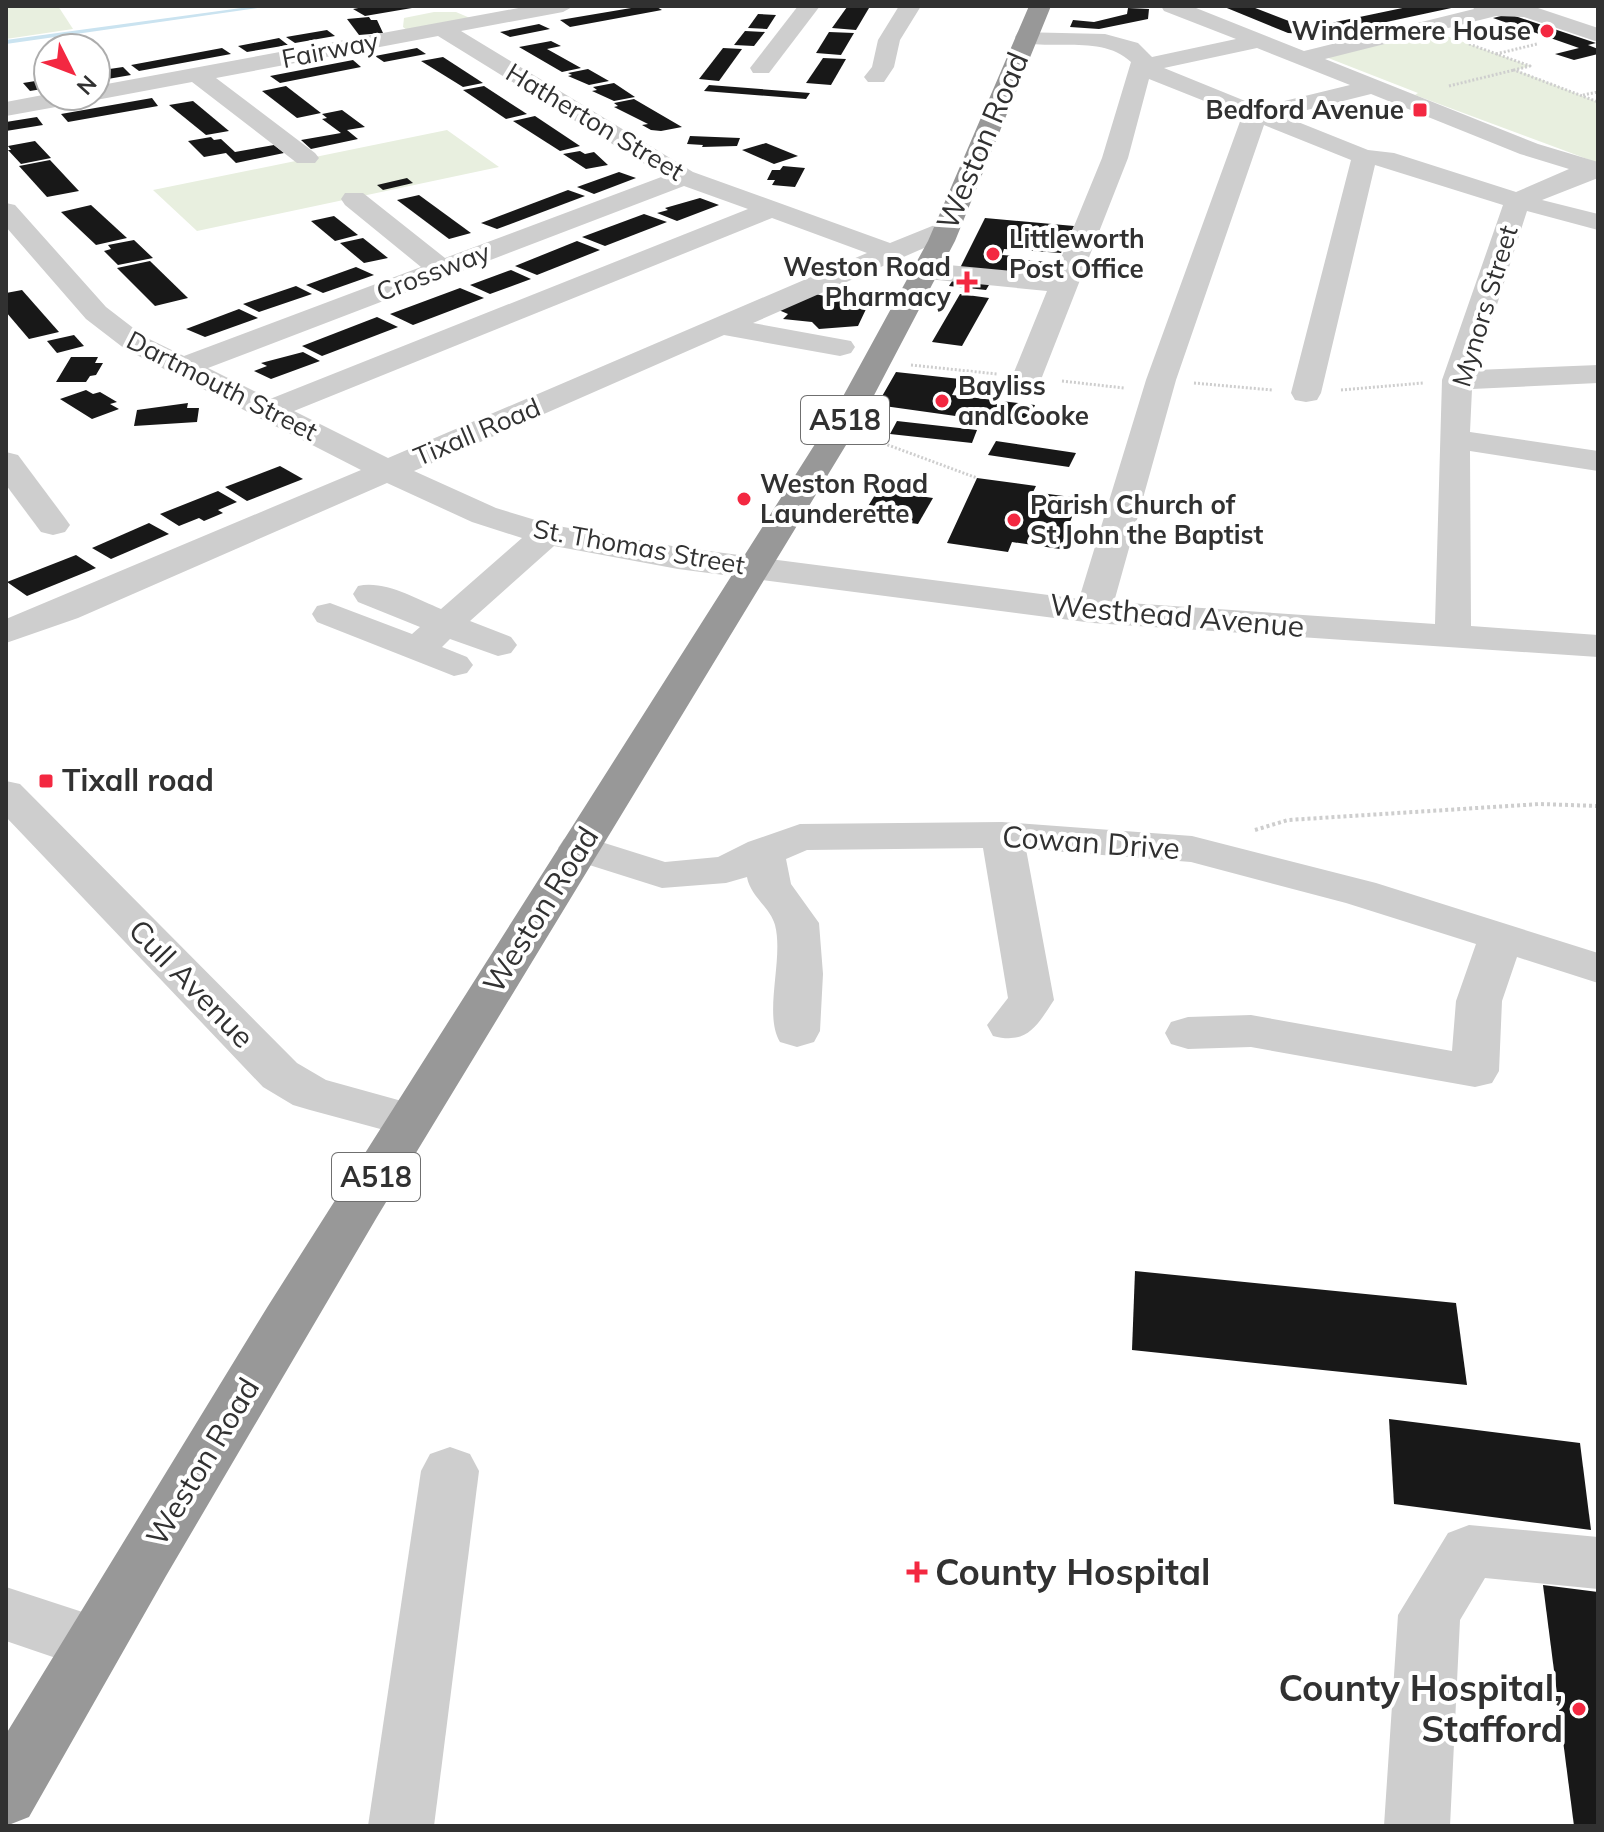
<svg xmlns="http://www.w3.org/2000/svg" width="1604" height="1832" font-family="Mulish,sans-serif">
	<rect width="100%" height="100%" fill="#fff"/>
	<g fill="#e8efdf">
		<path d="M6,6H58L73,29L6,39Z"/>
		<path d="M434,12H456L477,21L411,33L403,27L404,18Z"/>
		<path d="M1427,29L1530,66L1516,70L1598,102V163L1415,95L1418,93L1318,54Z"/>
		<path d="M447,130L499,167L197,231L153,190Z"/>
	</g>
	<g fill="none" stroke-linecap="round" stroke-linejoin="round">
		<path fill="#cae3f0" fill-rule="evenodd" d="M256,6H272L6,44V40Z"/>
	</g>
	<g fill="#181818">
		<path d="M369,6H412V8L365,16L353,9Z"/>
		<path d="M643,6H655L662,10L570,27L560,20Z"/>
		<path d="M1222,6H1250L1307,28L1412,6L1456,7L1326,35L1288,33Z"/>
		<path d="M847,7L869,8L856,30L832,28Z"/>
		<path d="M1128,8L1149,9L1148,19L1099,29L1070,27L1073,20L1094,22L1127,14Z"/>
		<path d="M758,14L776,15L767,29L748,28Z"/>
		<path d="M1509,14L1596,43L1588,45L1598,49V54L1574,60L1555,54L1579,48L1493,18Z"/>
		<path d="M369,17L371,20H377L383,33L359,35L347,19Z"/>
		<path d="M539,24L550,29L510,37L500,32Z"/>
		<path d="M327,30L335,36L295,43L286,37Z"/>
		<path d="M745,31L765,32L754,46L734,45Z"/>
		<path d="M829,32L854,33L841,55L816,53Z"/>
		<path d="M279,38L288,45L247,52L238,46Z"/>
		<path d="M551,41L561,46L547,49L581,68L562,72L519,47Z"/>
		<path d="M222,48L231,54L139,71L131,65Z"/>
		<path d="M417,48L426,54L384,62L375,56Z"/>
		<path d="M723,48L742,49L719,81L699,79Z"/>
		<path d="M443,57L483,83L463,87L421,61Z"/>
		<path d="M823,58L846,59L831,85L806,83Z"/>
		<path d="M353,60L361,67L280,83L270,76Z"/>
		<path d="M123,67L131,75L96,81V71Z"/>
		<path d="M588,69L609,81L589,85L568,76L572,75L568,73Z"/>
		<path d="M48,79V88L30,91L23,83Z"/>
		<path d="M614,83L635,97L614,101L592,91L597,90L593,87Z"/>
		<path d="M709,85L810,93L806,99L704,91Z"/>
		<path d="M286,86L321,113L297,118L262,91Z"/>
		<path d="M484,86L527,114L506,119L463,90Z"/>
		<path d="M152,98L158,106L68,122L61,114Z"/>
		<path d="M634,99L682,127L661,131L651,130L642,125L648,124L614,107L618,106L614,103Z"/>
		<path d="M193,101L229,131L206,135L169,105Z"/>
		<path d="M342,110L365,127L347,130L358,139L311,149L301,140L341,133L322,119L327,118L322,114Z"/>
		<path d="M535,116L580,146L560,151L513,121Z"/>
		<path d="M37,117L43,125L6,131V122Z"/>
		<path d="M690,136L740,138L737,146L702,147L703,145L687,144Z"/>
		<path d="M211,137L214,140L221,139L235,152L274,145L284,153L236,163L226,153L204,157L188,141Z"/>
		<path d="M35,141L51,158L21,164L8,150H11L8,146Z"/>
		<path d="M766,143L798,156L774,164L742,150Z"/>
		<path d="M580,151L585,154L594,152L608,165L586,169L563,154Z"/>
		<path d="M50,160L79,191L47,197L19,166Z"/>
		<path d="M783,166L805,168L795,187L772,185L775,180H767L772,170H780Z"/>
		<path d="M619,172L636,178L594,194L577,187Z"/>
		<path d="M407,178L413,183L383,190L377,185Z"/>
		<path d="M568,190L585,196L497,229L481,223Z"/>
		<path d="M419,195L471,233L449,239L397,200Z"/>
		<path d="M700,198L719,205L677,221L657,213L668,210L665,208Z"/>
		<path d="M91,205L127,238L96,245L61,212Z"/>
		<path d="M644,214L667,222L605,246L582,237Z"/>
		<path d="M334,216L358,235L335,241L311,221Z"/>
		<path d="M985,218L1074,226L1061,253L1004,249L1002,255L1015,256L1013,259L1060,263L1054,273L1038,272L1035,278L959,270Z"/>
		<path d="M363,238L388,258L364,263L340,243Z"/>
		<path d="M134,240L153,258L118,265L104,251L111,249L108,245Z"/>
		<path d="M577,241L600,250L537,275L515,266Z"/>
		<path d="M150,261L188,298L155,306L117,268Z"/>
		<path d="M356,267L374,275L323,293L306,285Z"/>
		<path d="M511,270L531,279L490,294L470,285Z"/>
		<path d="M956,275L992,280L986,290L949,286Z"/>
		<path d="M296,286L312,294L259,312L243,304Z"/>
		<path d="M460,288L484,298L413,325L390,314Z"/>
		<path d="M22,290L59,332L29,339L6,312V293Z"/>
		<path d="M812,293L867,307L858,326L819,329L812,322L783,319L788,314L774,308Z"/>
		<path d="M960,294L989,298L962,346L932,342Z"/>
		<path d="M239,309L258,318L205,337L186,329Z"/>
		<path d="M377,317L398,327L322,356L302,346Z"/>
		<path d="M74,335L84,346L57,353L47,341Z"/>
		<path d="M303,352L320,361L271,379L254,371L267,366L261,363Z"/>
		<path d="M71,357H98L95,363H103L96,375L90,376L86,382H56Z"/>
		<path d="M896,372L960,379L952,395L1035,405L1027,426L877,405Z"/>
		<path d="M86,390L93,394L100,392L117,402L110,404L119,409L92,419L60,399Z"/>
		<path d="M188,403L187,408H199L197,422L134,426L137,410Z"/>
		<path d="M897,421L977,430L972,443L890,434Z"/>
		<path d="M996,441L1076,453L1069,467L988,455Z"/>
		<path d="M280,466L303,479L247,501L225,487Z"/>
		<path d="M977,478L1036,486L1033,492L1079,498L1060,549L1012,542L1008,552L947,543Z"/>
		<path d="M878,490L933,498L918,524L862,516Z"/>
		<path d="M218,491L237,502L218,510L223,513L204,521L199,518L179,526L160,514Z"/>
		<path d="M149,523L169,534L111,559L92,548Z"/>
		<path d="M76,555L96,568L27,596L7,582Z"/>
		<path d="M1135,1271L1456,1303L1467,1385L1132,1350Z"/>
		<path d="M1389,1419L1580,1443L1591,1530L1394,1504Z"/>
		<path d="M1543,1585L1598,1592V1826H1574Z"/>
	</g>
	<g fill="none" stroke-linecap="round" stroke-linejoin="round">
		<g stroke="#cecece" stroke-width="3" stroke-dasharray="2 2" stroke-linecap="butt">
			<path d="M1469,44L1530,66L1514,70L1598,102"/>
			<path d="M1496,54L1537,44"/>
			<path d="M1449,86L1514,70"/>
			<path d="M1583,95L1598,92"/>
			<path d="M911,365L997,374"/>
			<path d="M1062,381L1124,388"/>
			<path d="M1194,383L1272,390"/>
			<path d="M1341,390L1423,383"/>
			<path d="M874,436L888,445L977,478"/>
		</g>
		<path stroke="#cecece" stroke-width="4" stroke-dasharray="3 3" stroke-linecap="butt" d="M1255,830L1288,820L1540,804L1598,806"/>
		<g fill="#cecece" fill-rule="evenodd">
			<path d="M529,6H574L563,12L461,31L693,172L890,243L947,220L956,222L960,228L956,234L753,323L851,341L855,347L851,353L840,356L724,335L414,471L496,508L552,525L678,547L1079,599L1146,380L1242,116L1149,79L1128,158L1042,377L1038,383L1027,386L1016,383L1012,377L1047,291L927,279L917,277L913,271L917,265L927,263L1054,275L1102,158L1131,62C1103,35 1054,50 1018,42L1015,37L1018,32L1105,34L1138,43L1152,57L1236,39L1164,11L1161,6H1191L1304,51L1474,9L1472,6H1532L1598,28V42L1524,17L1496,16L1325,59L1538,144L1598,162V178L1542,200L1598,214V230L1527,211L1476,370L1598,365V383L1472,389L1470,432L1598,451V471L1470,451L1471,626L1598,635V657L1093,623L678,569L554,546L470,621L511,637L517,645L511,653L498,656L450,639L442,647L467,657L473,665L467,673L454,676L317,622L312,614L317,606L330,603L412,634L420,627L358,602L353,594L358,586C385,580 416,599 441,609L522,538L472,522L387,483L78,618L6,643V619L361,470L125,349L86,319L6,227V203L15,205L106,307L145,337L184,356L421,267L345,205L341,199L345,193H363L445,258L664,176L438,36L216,78L315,153L319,158L315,163H297L192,82L96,100L88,98L78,103L6,116V102L48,94L96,96V86ZM1257,48L1350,85L1260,107L1164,68ZM1371,94L1520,154L1569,169L1516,192L1394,153L1368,150L1283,116ZM1264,125L1351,160L1291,393L1295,400L1306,402L1317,400L1321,393L1375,165L1503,205L1442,380L1435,624L1114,602L1176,380ZM684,186L748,209L270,399L208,368ZM772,218L867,253L388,458L294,411Z"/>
			<path d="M798,6H820L769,73H753L750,68Z"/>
			<path d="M899,6H921L900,40L894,67L884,82H868L864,77L872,67L878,40Z"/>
			<path d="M6,452L18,455L65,518L70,525L65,532L53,535L41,532L6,485Z"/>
			<path d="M6,781L20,784L297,1063L326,1080L427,1108L435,1120L427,1132L410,1137L310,1110L293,1105L263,1087L6,817Z"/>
			<path d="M1002,822L1192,836L1376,883L1598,953V983L1517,957L1502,1001L1499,1071L1492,1083L1475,1087L1251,1047L1188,1049L1171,1044L1165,1033L1171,1022L1188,1017L1251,1015L1452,1051L1456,1001L1476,944L1346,903L1191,862L1026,849L1054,1000C1037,1026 1027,1045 993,1036L987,1025L1008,998L983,848L807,850L786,859L791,884L819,923L823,974L820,1031L814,1042L797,1047L780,1042C763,1014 784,959 775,925C770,907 750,896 747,877L726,883L662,888L564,857L558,848L564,839L579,835L665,862L718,857L748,842L800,824Z"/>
			<path d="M450,1447L470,1454L479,1471L434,1826H368L421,1471L430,1454Z"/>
			<path d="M1469,1525L1598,1537V1589L1485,1578L1460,1620L1450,1826H1384L1398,1615L1448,1533Z"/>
			<path d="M6,1587L116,1623L125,1643L116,1663L94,1671L6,1641Z"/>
		</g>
		<path fill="#989898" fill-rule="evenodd" d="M1029,6H1051L955,241L860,422L377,1217L166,1576L29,1817L6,1826V1734L268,1306L829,422L928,241Z"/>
	</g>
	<g fill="#f32841" stroke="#fff" stroke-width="3">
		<circle cx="1547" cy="31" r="8"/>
		<rect x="1412" y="102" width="16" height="16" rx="4"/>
		<circle cx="993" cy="254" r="8"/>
		<path d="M963 270h8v8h8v8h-8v8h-8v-8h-8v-8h8z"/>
		<circle cx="942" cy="401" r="8"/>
		<circle cx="744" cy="499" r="8"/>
		<circle cx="1014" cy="520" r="8"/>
		<rect x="38" y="773" width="16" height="16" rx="4"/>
		<path d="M913 1560h8v8h8v8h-8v8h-8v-8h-8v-8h8z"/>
		<circle cx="1579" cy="1709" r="8"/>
	</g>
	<g text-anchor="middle" stroke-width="8" stroke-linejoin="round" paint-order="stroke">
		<g font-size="26" font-weight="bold" fill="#313131" stroke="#fff" text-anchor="start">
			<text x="1531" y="40" text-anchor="end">Windermere House</text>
			<text x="1404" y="119" text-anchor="end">Bedford Avenue</text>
			<text x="1009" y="248">Littleworth<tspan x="1009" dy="30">Post Office</tspan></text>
			<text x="951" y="276" text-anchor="end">Weston Road<tspan x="951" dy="30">Pharmacy</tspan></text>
			<text x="958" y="395">Bayliss<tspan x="958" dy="30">and Cooke</tspan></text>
			<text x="760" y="493">Weston Road<tspan x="760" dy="30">Launderette</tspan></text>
			<text x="1030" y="514">Parish Church of<tspan x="1030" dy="30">St John the Baptist</tspan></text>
		</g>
		<g font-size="26" fill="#313131" stroke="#fff">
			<text transform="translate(330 50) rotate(-11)" y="9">Fairway</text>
			<text transform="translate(595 122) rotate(31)" y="9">Hatherton Street</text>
			<text transform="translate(433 272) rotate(-21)" y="9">Crossway</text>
			<text transform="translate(1485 306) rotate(-73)" y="9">Mynors Street</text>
			<text transform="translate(222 386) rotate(27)" y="9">Dartmouth Street</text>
			<text transform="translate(477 432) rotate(-23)" y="9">Tixall Road</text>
			<text transform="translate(639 547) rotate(10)" y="9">St. Thomas Street</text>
		</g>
		<g fill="#fff" stroke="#6f6f6f" stroke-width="2">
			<rect x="801" y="396" width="88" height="48" rx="6"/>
			<rect x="332" y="1153" width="88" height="48" rx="6"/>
		</g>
		<g font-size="28" font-weight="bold" fill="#313131">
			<text x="845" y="430">A518</text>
			<text x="376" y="1187">A518</text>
		</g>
		<g font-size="30" fill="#313131" stroke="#fff">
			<text transform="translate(983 141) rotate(-67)" y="10">Weston Road</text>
			<text transform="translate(1177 616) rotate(5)" y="10">Westhead Avenue</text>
			<text transform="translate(1091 843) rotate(4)" y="10">Cowan Drive</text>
			<text transform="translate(541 910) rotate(-58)" y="10">Weston Road</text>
			<text transform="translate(191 984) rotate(46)" y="10">Cull Avenue</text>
			<text transform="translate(203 1462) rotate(-59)" y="10">Weston Road</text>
		</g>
		<g font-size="30" font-weight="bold" fill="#313131" stroke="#fff" text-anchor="start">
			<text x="62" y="791">Tixall road</text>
		</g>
		<g font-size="36" font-weight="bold" fill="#313131" stroke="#fff" text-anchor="start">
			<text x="935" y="1585">County Hospital</text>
			<text x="1563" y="1701" text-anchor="end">County Hospital,<tspan x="1563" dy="41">Stafford</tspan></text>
		</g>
	</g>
	<rect width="1604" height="1832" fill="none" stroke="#313131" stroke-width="16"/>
	<g transform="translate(72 72) rotate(132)"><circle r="38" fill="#ffffff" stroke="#adadad" stroke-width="2"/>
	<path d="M0-6L14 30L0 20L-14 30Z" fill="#f32841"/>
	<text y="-12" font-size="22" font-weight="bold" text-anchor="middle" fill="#313131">N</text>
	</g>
</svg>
